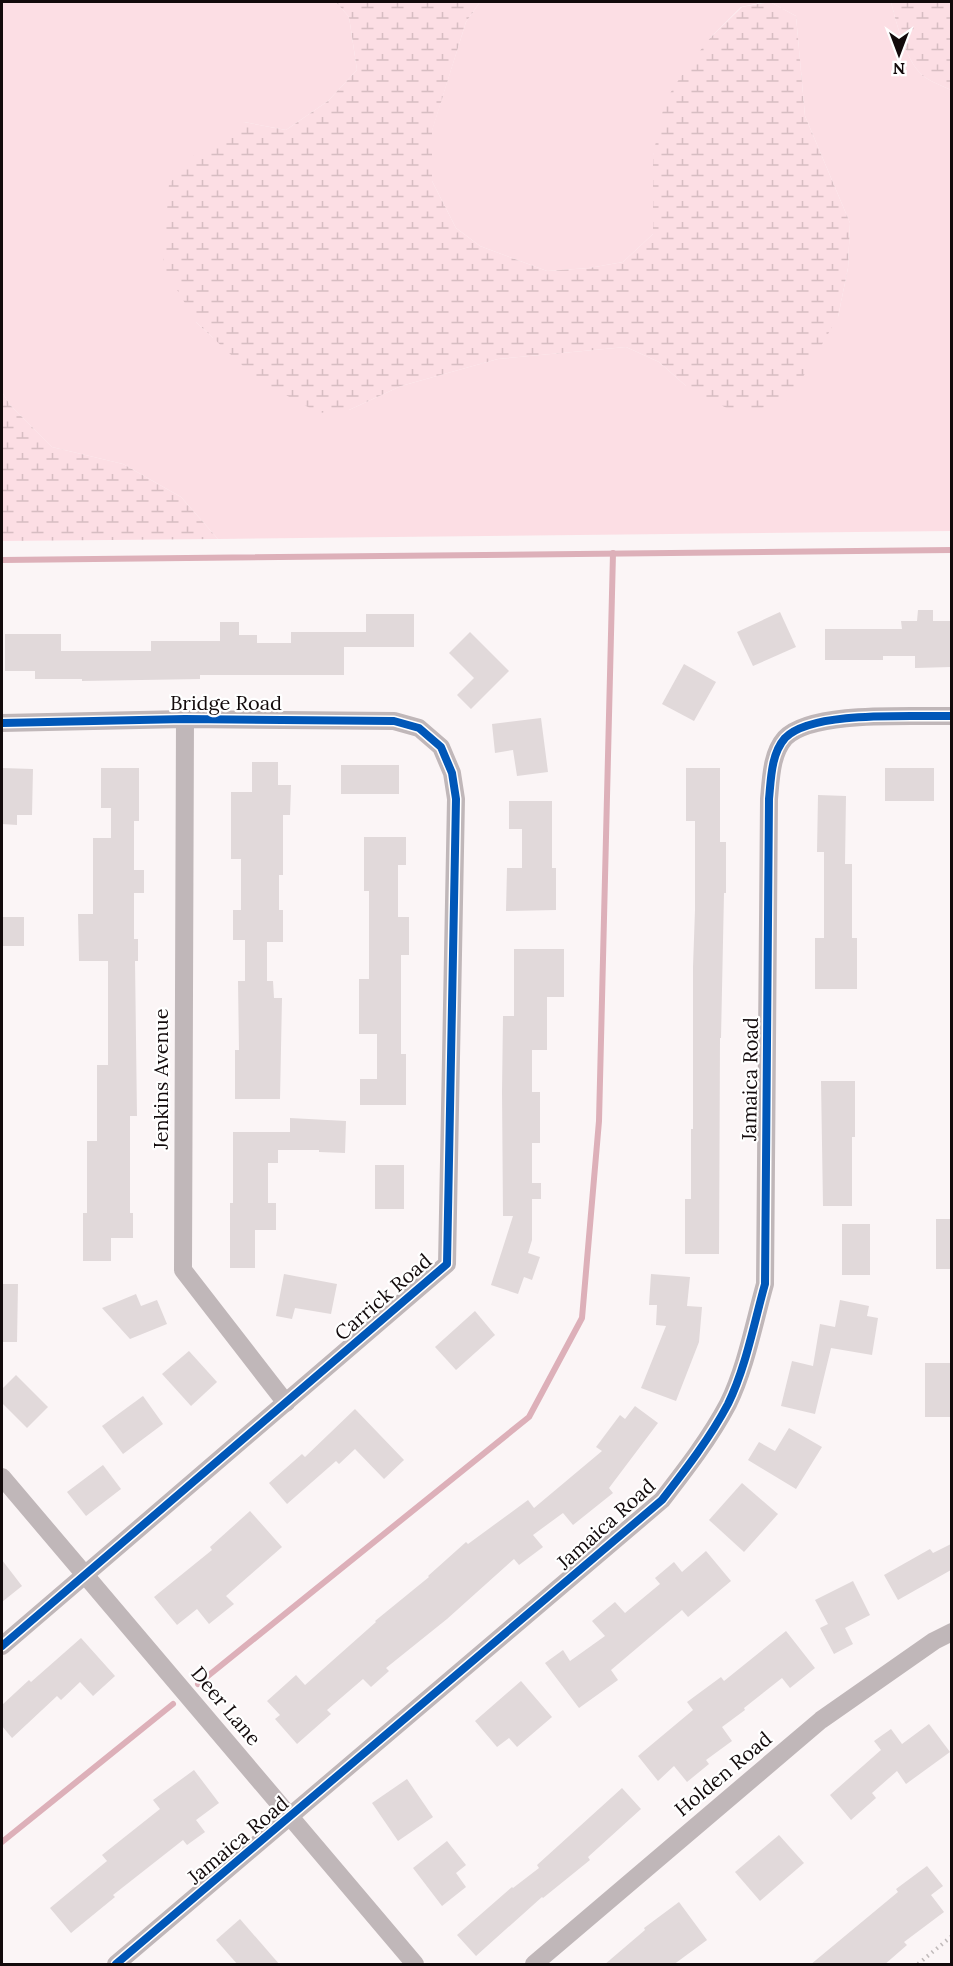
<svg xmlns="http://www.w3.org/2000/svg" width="953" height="1966" font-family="Lora,serif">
	<defs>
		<pattern id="wetland-marsh" width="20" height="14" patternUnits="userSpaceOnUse" patternTransform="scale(1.5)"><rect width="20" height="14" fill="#fcdee4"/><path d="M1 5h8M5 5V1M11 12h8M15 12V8" fill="none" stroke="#d7bdc2"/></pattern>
	</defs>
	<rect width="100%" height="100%" fill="#fbf5f6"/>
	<g fill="#fcdee4">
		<path d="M2,2H336L349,17L357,70L328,101L286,130L244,122L196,322L212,337L349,410L401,386L498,359L626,347L659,362L686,386L838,317L848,268L850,223L805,116L796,16L770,2H891C896,22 907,66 926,78C934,83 943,86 951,90V531L218,539L181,497L123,464L52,447L10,405L2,392Z"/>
		<path d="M480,2H765L741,7L711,37L653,155V234L623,262L589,268L547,271L480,246L456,228L432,181V130L466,22Z"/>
	</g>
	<g fill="url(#wetland-marsh)">
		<path d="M336,2H480L466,22L432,131V181L456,228L480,246L547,271L589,268L623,262L653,234V155L665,101L687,67L711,37L742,7L770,2L796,16L805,116L850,223L848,268L838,317L790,399L762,408L732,411L686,386L659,362L626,347L498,359L401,386L349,410L319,413L258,380L196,322L163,266L169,184L194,155L244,122L286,130L328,101L357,70L349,17Z"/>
		<path d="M891,2H951V90C943,86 934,83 926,78C907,66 896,22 891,2Z"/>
		<path d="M2,392L10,405L52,447L123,464L181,497L218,539L2,541Z"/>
	</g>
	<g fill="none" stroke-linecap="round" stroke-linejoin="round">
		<g stroke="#ddb0b9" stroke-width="6">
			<path d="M2,560L952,550"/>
			<path d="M198,1684L529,1417L582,1318L599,1121L613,553"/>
			<path d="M2,1842L173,1704"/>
		</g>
	</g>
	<g fill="#e1d9da">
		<path d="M918,610H933V621H951V667L915,668V656H883V660H825V629H902L901,621H917Z"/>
		<path d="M780,612L796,647L753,666L737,632Z"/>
		<path d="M366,614H414V647H344V675H200V679L82,681V679H35V671H5V634H61V651H151V641H220V622H239V635H257V643H291V632H366Z"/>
		<path d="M470,632L509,671L471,709L457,695L474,678L449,653Z"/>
		<path d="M684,664L716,682L694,721L662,704Z"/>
		<path d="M541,718L548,772L517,776L513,750L495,753L492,724Z"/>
		<path d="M252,762H278V785H291L290,815H283V875H279V910H283V942H267V981H273L274,998H282L280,1099H235V1050H239L238,981H245V940H233V910H241V859H231V792H252Z"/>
		<rect x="341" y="765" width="58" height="29"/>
		<path d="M2,768L33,769L32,815H17V825L2,824Z"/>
		<path d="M101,768H139V821H134V870H144V893H134V939H138V961H135L137,1116H130V1213H133V1238H111V1261H83V1213H87V1141H97V1065H108V961H79L78,914H93V838H111V808H101Z"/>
		<path d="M686,768H720V842H726V893H724L721,1038H720L719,1254H685V1199H691V1129H693V967L695,910V821H686Z"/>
		<rect x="885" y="768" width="49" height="33"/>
		<path d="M818,795L846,796L845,864H852V938H857V989H815V938H824V852H817Z"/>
		<path d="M509,801H552V868H556V910L506,911L507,868H522V829H509Z"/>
		<path d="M364,837H406V865H398V917H409V955H401V1054H406V1105H360V1079H377V1034H359V979H369V891H364Z"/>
		<rect x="2" y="917" width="22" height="29"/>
		<path d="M514,949H564V997H547V1050H532V1092H540V1143H532V1183H541V1199H532V1240L528,1253L540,1257L532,1280L524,1277L518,1294L491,1285L513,1216H503L502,1092L503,1016H514Z"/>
		<path d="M821,1081H855V1137H852V1206H823Z"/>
		<path d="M290,1118L346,1121L345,1153L319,1152V1150H278V1163H268V1203H276V1230H255V1268H230V1203H233V1132H290Z"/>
		<rect x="375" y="1165" width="29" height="44"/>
		<rect x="936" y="1219" width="15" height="50"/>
		<rect x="842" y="1224" width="28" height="51"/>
		<path d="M284,1274L337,1284L331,1314L295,1308L292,1319L276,1316Z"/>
		<path d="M651,1274L690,1277L687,1306L702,1307L699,1342L676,1401L641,1388L666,1326L656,1325L657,1305H649Z"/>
		<path d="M2,1284H18L17,1342H2Z"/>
		<path d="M136,1294L141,1306L157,1300L167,1324L130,1339L102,1308Z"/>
		<path d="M840,1300L869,1306L867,1316L878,1318L872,1355L831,1348L815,1414L781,1406L792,1361L813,1366L820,1324L835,1327Z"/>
		<path d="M475,1311L495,1335L456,1370L435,1347Z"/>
		<path d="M189,1351L217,1382L191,1406L162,1374Z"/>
		<rect x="925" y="1363" width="26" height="54"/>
		<path d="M16,1375L48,1407L27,1428L2,1403V1389Z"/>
		<path d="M143,1396L163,1424L123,1454L102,1426Z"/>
		<path d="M635,1406L658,1423L609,1488L613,1493L573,1525L563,1513L533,1535L543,1547L519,1565L514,1559L447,1619L386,1668L389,1671L371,1687L363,1679L327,1710L331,1714L297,1744L275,1719L280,1715L267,1701L296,1675L305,1685L376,1622L375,1621L429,1577L428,1576L466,1542L468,1544L528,1500L534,1508L602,1451L596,1447L620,1415L625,1419Z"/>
		<path d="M355,1409L404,1460L384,1479L355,1449L339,1464L336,1461L287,1504L269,1483L302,1454L305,1457Z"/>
		<path d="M789,1428L822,1447L796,1489L748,1460L759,1442L775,1451Z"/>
		<path d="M103,1465L121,1489L86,1516L67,1492Z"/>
		<path d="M742,1483L778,1514L744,1552L709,1520Z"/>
		<path d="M250,1511L282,1547L226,1596L234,1604L209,1624L197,1609L177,1625L154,1597L212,1550L210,1547Z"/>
		<path d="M951,1544V1570L898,1600L884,1575L930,1549L933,1553Z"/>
		<path d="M706,1551L731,1581L688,1617L682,1610L611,1670L618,1680L579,1708L545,1663L563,1650L570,1661L605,1636L592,1621L615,1602L625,1613L660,1584L655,1578L674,1562L682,1572Z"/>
		<path d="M2,1560L22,1586L2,1602Z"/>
		<path d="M853,1581L870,1615L845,1628L853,1644L834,1654L820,1628L828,1624L815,1600Z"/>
		<path d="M786,1631L815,1668L790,1688L782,1678L744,1708L745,1710L722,1727L732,1741L706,1760L709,1764L687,1782L674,1766L658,1781L638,1756L693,1710L687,1702L721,1677L724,1681Z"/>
		<path d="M81,1638L115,1676L93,1696L80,1682L61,1700L57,1696L12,1738L2,1726V1705L29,1680L31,1682Z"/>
		<path d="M521,1681L552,1717L517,1747L509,1738L497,1747L475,1721Z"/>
		<path d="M929,1724L950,1752L906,1784L897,1771L872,1793L876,1798L851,1820L830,1795L881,1750L874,1741L891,1729L902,1744Z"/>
		<path d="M194,1770L219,1803L196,1820L205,1832L187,1845L183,1840L113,1895L115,1897L71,1933L50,1908L107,1861L102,1855L160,1809L153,1800Z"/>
		<path d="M407,1779L433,1817L398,1841L372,1803Z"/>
		<path d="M622,1788L641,1809L588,1857L590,1860L543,1898L542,1897L476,1956L457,1935L512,1887L513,1888L539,1868L537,1865Z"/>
		<path d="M779,1835L804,1863L760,1901L735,1872Z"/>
		<path d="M447,1841L466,1865L456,1873L466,1887L442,1906L413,1868Z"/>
		<path d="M927,1866L943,1886L931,1895L944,1912L904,1942L907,1945L884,1965H810L898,1892L896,1889Z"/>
		<path d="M679,1902L707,1940L673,1965H604L645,1930L644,1928Z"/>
		<path d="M240,1919L280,1965H238L216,1940Z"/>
	</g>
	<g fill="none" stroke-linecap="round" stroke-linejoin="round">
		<path stroke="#c0baba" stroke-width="4" stroke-dasharray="1.5 4.5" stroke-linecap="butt" d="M918,1964L952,1936"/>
		<g stroke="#c0b7b9" stroke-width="18">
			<path d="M185,719L183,1270L286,1403"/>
			<path d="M2,723L185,719L394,721L419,728L441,747L452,773L456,799L447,1264L2,1646"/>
			<path d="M2,1477L415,1964"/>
			<path d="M116,1964L662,1500C686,1469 710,1438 728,1404C746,1367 754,1323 765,1284L769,799C771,779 771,754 785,738C812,710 912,717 952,716"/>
			<path d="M534,1964L821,1720L934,1641L952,1632"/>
		</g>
		<defs>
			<g id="cycleway">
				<path d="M2,723L185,719L394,721L419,728L441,747L452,773L456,799L447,1264L2,1646"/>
				<path d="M116,1964L662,1500C686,1469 710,1438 728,1404C746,1367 754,1323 765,1284L769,799C771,779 771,754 785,738C812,710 912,717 952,716"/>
			</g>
		</defs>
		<use href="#cycleway" stroke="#fff" stroke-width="11"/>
		<use href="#cycleway" stroke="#0057b8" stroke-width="8"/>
	</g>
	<g text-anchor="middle" stroke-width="4.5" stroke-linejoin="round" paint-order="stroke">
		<g font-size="20" fill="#120a0b" stroke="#fff">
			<text x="226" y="710">Bridge Road</text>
			<text transform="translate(161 1079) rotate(-90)" y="7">Jenkins Avenue</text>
			<text transform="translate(750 1079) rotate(-89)" y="7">Jamaica Road</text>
			<text transform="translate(383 1297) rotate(-41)" y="7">Carrick Road</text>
			<text transform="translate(606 1524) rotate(-42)" y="7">Jamaica Road</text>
			<text transform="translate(226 1706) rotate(50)" y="7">Deer Lane</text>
			<text transform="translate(723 1774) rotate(-40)" y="7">Holden Road</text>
			<text transform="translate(238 1840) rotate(-40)" y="7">Jamaica Road</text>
		</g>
	</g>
	<rect width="953" height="1966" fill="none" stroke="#120a0b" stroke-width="6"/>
	<g transform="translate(899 54) rotate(180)" stroke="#ffffff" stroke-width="4.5" paint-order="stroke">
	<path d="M0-4.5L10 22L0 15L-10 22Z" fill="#120a0b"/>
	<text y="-9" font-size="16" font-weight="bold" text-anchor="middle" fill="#120a0b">N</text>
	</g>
</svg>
